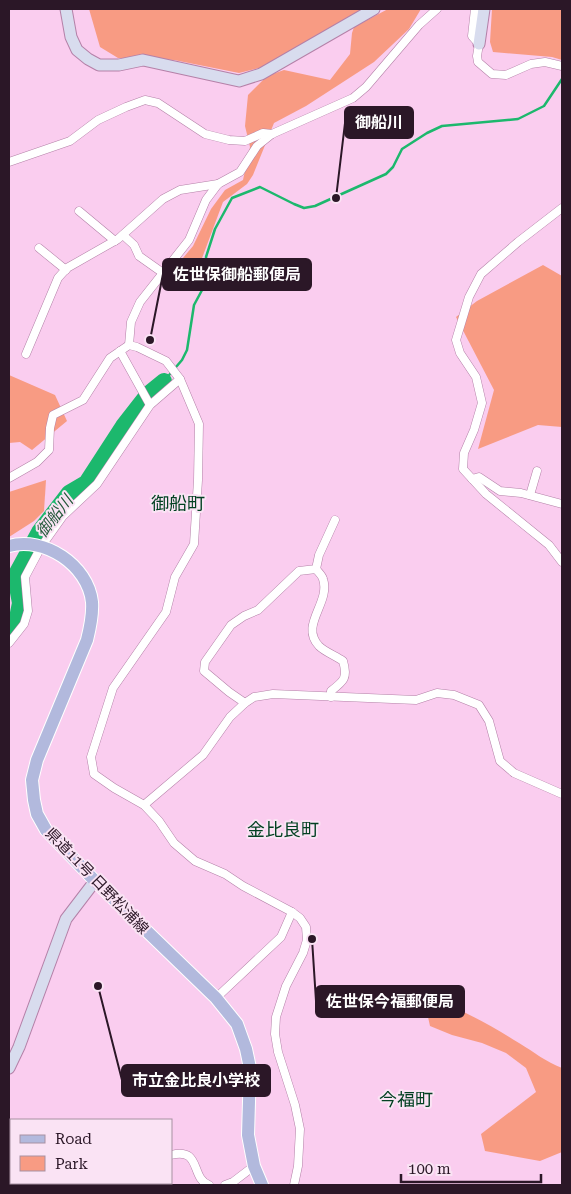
<svg xmlns="http://www.w3.org/2000/svg" width="571" height="1194" font-family="'Roboto Serif','Noto Sans JP',serif">
	<rect width="100%" height="100%" fill="#facdef"/>
	<g fill="#f89b83">
		<path d="M89,9H362L263,67L239,73L174,60L118,58L100,47Z"/>
		<path d="M388,9H421L409,29L374,62L306,106L274,123L253,175L247,184L223,202L198,269L172,288L165,285L167,277L193,246L211,209L225,190L243,180L250,147L245,126L248,95L267,76L284,70L330,80L350,54L352,33L354,27Z"/>
		<path d="M492,9H562V60L552,57L493,52L490,42Z"/>
		<path d="M543,265L562,276V427L538,425L478,449L494,390L456,317L477,301Z"/>
		<path d="M9,375L55,395L67,421L32,450L20,442L9,443Z"/>
		<path d="M46,480L44,511L34,521L9,537V492Z"/>
		<path d="M441,1001C467,1013 494,1027 519,1043C534,1052 546,1062 562,1068V1152L540,1161L485,1151L481,1134L536,1092L526,1068L506,1053L482,1043L452,1035L430,1026L426,1008Z"/>
	</g>
	<g fill="none" stroke-linecap="round" stroke-linejoin="round">
		<path stroke="#1cb86d" stroke-width="2.5" d="M164,381L182,360L187,350L194,305L208,279L206,257L215,229L232,198L260,187L294,204L304,208L315,206L386,174L393,167L402,149L427,133L442,126L518,119L544,106L562,79"/>
		<path stroke="#1cb86d" stroke-width="16" d="M9,629L17,618L20,603L15,576L39,532L69,493L86,483L123,426L148,394L164,381"/>
		<defs>
			<g id="street">
				<path d="M475,9L472,36L479,44L477,56L478,62L492,74L506,75L531,64L545,62L562,66"/>
				<path d="M9,162L70,141L98,120L126,107L145,100L158,103L205,134L229,140L245,141L263,133L272,134"/>
				<path d="M562,208L518,242L481,274L469,297L456,340L460,353L476,377L482,403L474,430L464,453L463,469L486,494L549,545L562,562"/>
				<path d="M79,211L115,241"/>
				<path d="M123,235L134,245L139,256L163,273"/>
				<path d="M39,248L66,270"/>
				<path d="M129,345L131,322L140,302L189,240L206,200L218,184L240,172L257,146L272,134L353,98L366,87L419,25L437,9"/>
				<path d="M120,351L150,405"/>
				<path d="M26,354L58,278L67,268L118,239L163,199L180,190L218,184"/>
				<path d="M9,478L37,462L49,450L50,428L53,415L83,400L110,358L129,345L137,347L166,361L180,379L199,424L198,480L194,544L175,577L166,612L113,688L91,757L94,774L114,788L144,805L159,821L174,843L195,861L225,874L243,886L292,912L300,918L306,927L307,940L303,953L286,986L276,1017L275,1034L278,1052L295,1105L300,1129L298,1166L294,1185"/>
				<path d="M472,479L479,477L500,491L521,493L562,504"/>
				<path d="M530,495L537,471"/>
				<path d="M316,569C318,572 322,575 323,579C331,603 299,625 319,646C325,652 336,656 343,661C348,678 344,681 331,691V697"/>
				<path d="M9,643L24,624L28,611L25,577L41,547L63,516L97,484L150,405L180,379"/>
				<path d="M245,703L229,692L204,671L205,662L231,625L244,616L258,610L299,571L316,569L319,555L335,520"/>
				<path d="M144,805L203,755L230,717L245,703L254,697L273,694L416,700L437,693L454,695L479,705L489,721L500,761L514,773L562,794"/>
				<path d="M216,998L281,937L292,912"/>
				<path d="M171,1155C202,1147 190,1178 209,1185"/>
				<path d="M225,1185L233,1182L254,1166"/>
			</g>
			<g id="secondary">
				<path d="M66,9L71,37L77,50L88,59L99,65H119L143,60L239,81L261,74L374,9"/>
				<path d="M479,44L484,9"/>
				<path d="M9,1068L19,1047L66,919L95,881"/>
			</g>
			<path id="primary" d="M9,546C44,536 88,565 92,602C93,615 90,628 87,640L37,760L32,780L34,800L37,814L46,830L95,881L216,998L237,1024L246,1049L250,1068L248,1135L254,1166L262,1185"/>
		</defs>
		<use href="#street" stroke="#b481a8" stroke-width="9"/>
		<use href="#secondary" stroke="#b481a8" stroke-width="13"/>
		<use href="#primary" stroke="#fff" stroke-width="14"/>
		<use href="#street" stroke="#fff" stroke-width="8"/>
		<use href="#secondary" stroke="#d8dcee" stroke-width="11"/>
		<use href="#primary" stroke="#b2b9dd" stroke-width="12"/>
	</g>
	<g text-anchor="middle" stroke-width="4" stroke-linejoin="round" paint-order="stroke">
		<g font-size="15" fill="#2b1727" stroke="#fae3f4">
			<text transform="translate(97 881) rotate(46)" y="5">県道11号 日野松浦線</text>
		</g>
		<g font-size="16" font-style="italic" fill="#235839" stroke="#fae3f4">
			<text transform="translate(54 516) rotate(-52)" y="6">御船川</text>
		</g>
		<g font-size="18" fill="#024122" stroke="#fae3f4">
			<text x="178" y="510">御船町</text>
			<text x="283" y="836">金比良町</text>
			<text x="406" y="1106">今福町</text>
		</g>
	</g>
	<path fill="none" stroke="#2b1727" stroke-width="2" d="M336 198L345 123M150 340L163 274M312 939L316 1001M98 986L122 1080"/>
	<g fill="#2b1727" stroke="#fae3f4" stroke-width="2">
		<circle cx="336" cy="198" r="5"/>
		<circle cx="150" cy="340" r="5"/>
		<circle cx="312" cy="939" r="5"/>
		<circle cx="98" cy="986" r="5"/>
	</g>
	<g fill="#2b1727" stroke="#2b1727" stroke-width="2">
		<rect x="345" y="107" width="68" height="31" rx="5"/>
		<rect x="163" y="259" width="148" height="31" rx="5"/>
		<rect x="316" y="986" width="148" height="31" rx="5"/>
		<rect x="122" y="1065" width="148" height="31" rx="5"/>
	</g>
	<g font-size="16" text-anchor="middle" font-weight="bold" fill="#fff">
		<text x="379" y="128">御船川</text>
		<text x="237" y="280">佐世保御船郵便局</text>
		<text x="390" y="1007">佐世保今福郵便局</text>
		<text x="196" y="1086">市立金比良小学校</text>
	</g>
	<rect width="571" height="1194" fill="none" stroke="#2b1727" stroke-width="20"/>
	<rect x="10" y="1119" width="162" height="65" fill="#fae3f4" stroke="#a791a2"/>
	<rect x="20" y="1135" width="25" height="8" fill="#b2b9dd" stroke="#a791a2"/>
	<text x="55" y="1144" font-size="15" fill="#2b1727">Road</text>
	<rect x="20" y="1156" width="25" height="15" fill="#f89b83" stroke="#a791a2"/>
	<text x="55" y="1169" font-size="15" fill="#2b1727">Park</text>
	<path d="M401 1174v8h140v-8" fill="none" stroke="#2b1727" stroke-width="2.5"/>
	<text x="408" y="1174" font-size="15" fill="#2b1727" stroke="#fae3f4" stroke-width="4" paint-order="stroke">100 m</text>
</svg>
